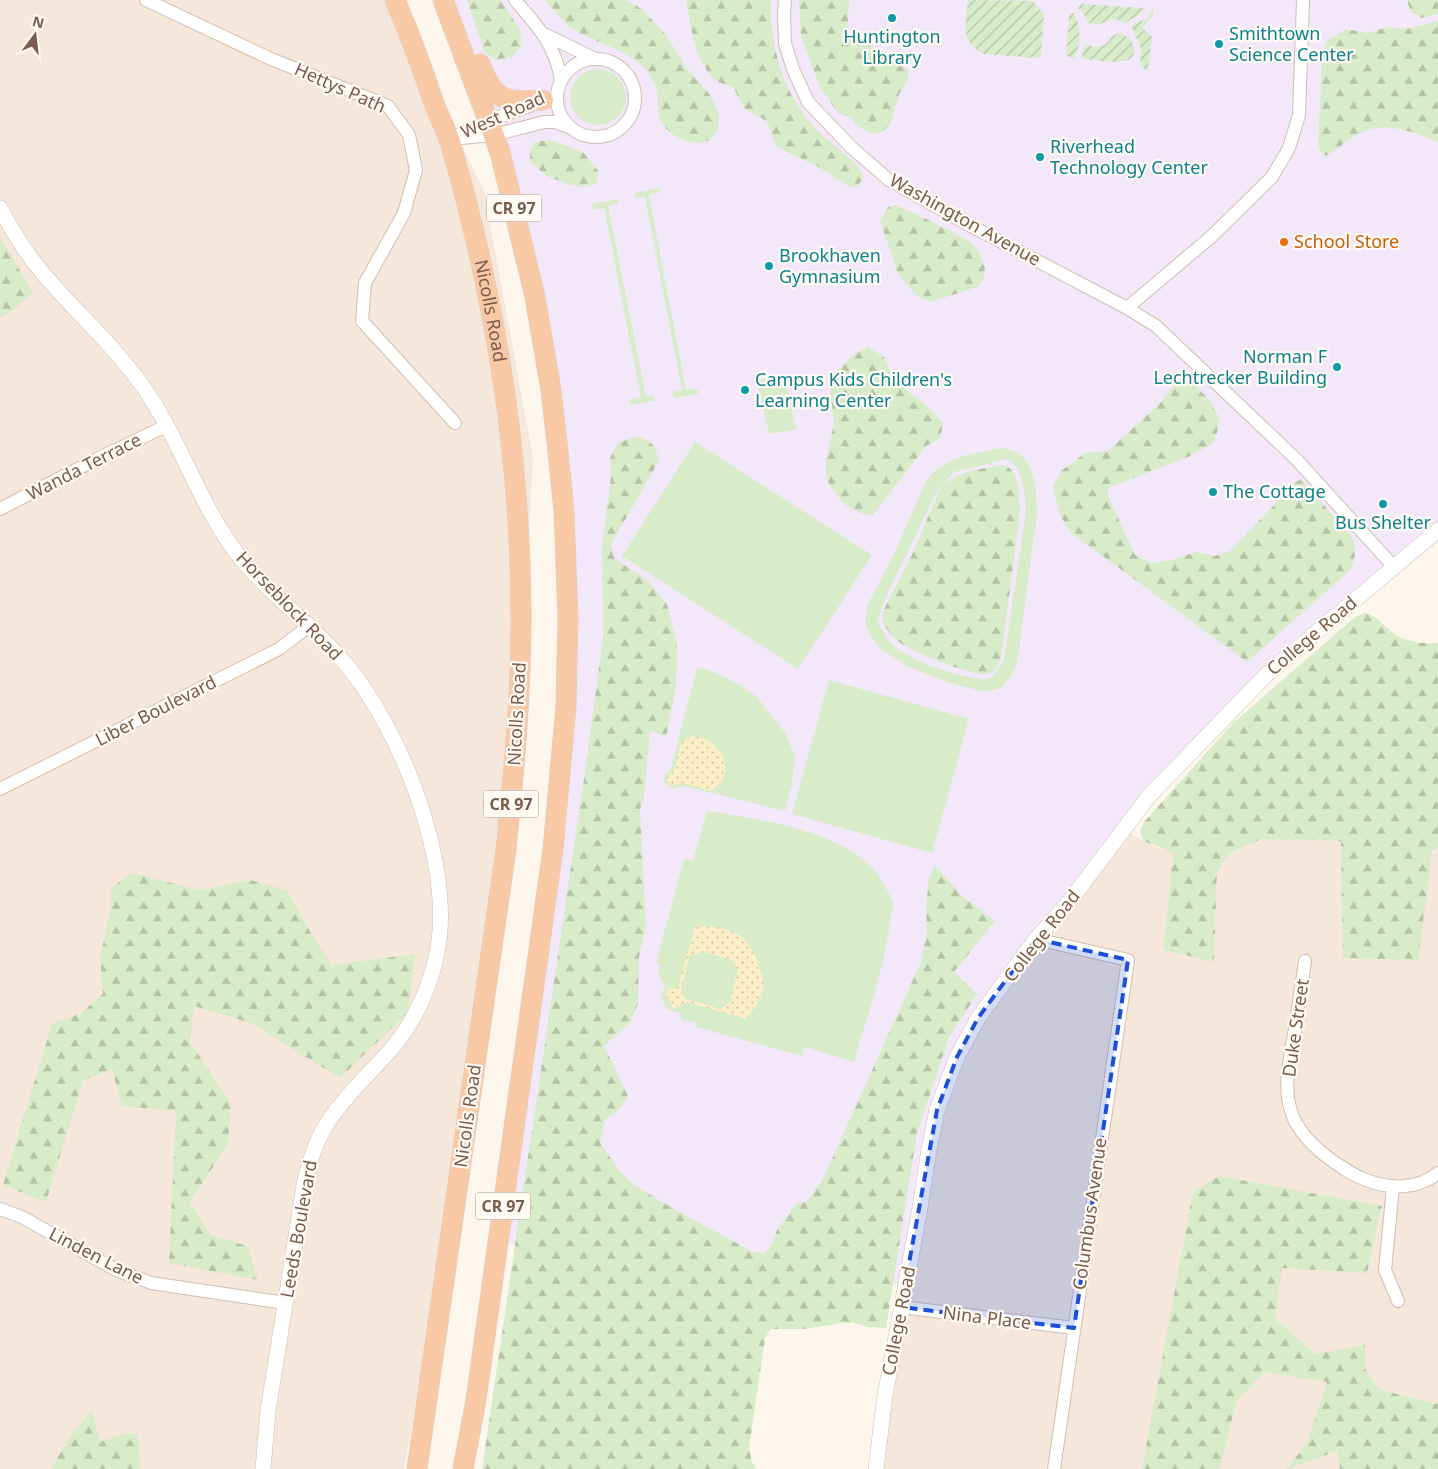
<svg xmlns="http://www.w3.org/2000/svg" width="1438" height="1469" font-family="'Noto Sans',sans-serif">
	<defs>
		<pattern id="forest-firs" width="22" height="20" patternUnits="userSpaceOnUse" patternTransform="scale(1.25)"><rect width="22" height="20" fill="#d8ecc9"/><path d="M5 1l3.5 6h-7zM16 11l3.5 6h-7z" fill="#b4c2a5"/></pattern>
		<pattern id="sand-dots" width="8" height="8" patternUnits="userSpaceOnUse" patternTransform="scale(1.25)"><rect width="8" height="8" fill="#fcefc7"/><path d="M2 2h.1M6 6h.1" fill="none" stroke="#d1c5a4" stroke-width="1.8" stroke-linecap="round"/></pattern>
		<pattern id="garden-furrows" width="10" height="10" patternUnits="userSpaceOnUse" patternTransform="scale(1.25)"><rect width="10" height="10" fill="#d8ecc9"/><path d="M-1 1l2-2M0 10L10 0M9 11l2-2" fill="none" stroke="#b4c2a5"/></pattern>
	</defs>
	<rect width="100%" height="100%" fill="#fdf6ec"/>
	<g fill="#f5e8da">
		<path d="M0,0H390L484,191L533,458L510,862L404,1469H0Z"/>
		<path d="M1123,830L1153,846L1167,850L1173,854L1163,950L1214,962L1217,872L1231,851L1262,839L1342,841L1343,958L1438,847V1469H876L919,1214L957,1057Z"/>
	</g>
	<path fill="#f3e8fa" d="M443,0H1438V530L1266,675L1149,796L957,1057L905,1285L771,1274L497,1242L553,849L568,617L535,297Z"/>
	<g fill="#d8ecc9" fill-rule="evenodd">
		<circle cx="598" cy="97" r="28"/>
		<path d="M659,188L660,192L649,195L686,390L697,389L698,394L674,398L673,392L682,390L645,197L635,198L634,193Z"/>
		<path d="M618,199L619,203L608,206L646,397L654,396L655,401L630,405L629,400L641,397L604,208L593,210L592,204Z"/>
		<path d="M784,374L796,429L769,434L757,380Z"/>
		<path d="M695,442L872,555L798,669L622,556Z"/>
		<path d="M1001,448C1036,451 1036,485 1037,513L1017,663L1011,676L1001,688L985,692L954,684L925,674L905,665L881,649L872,638L865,624L868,604L895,552L926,481C944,456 973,454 1001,448ZM1007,459C1024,469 1025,494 1026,512L1004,660L993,676L983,680L956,674L928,665L900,651L889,642L877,620L886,597L937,491L954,472Z"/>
		<path d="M697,667L714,672L740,685L757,697L786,734L795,756L792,784L785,811L683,786L673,789L664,782V776L671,768Z"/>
		<path d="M829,680L969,719L932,853L792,814Z"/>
		<path d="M707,811C763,820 862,832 887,890C889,894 892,900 893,904C893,912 890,922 889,930C882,975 866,1019 854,1062L804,1047L802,1056L696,1027L697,1023L681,1020V1014L668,1010L661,998L665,985L658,975L659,965L656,962L684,859L693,860Z"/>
	</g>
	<g fill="url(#forest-firs)">
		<path d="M467,0H500L520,30L522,45L512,57L496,60L485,53Z"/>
		<path d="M545,0H627L643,10L666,35L686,67L710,95L719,114L718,130C715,133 712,139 708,141C691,147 666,135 660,119C656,109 659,101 657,92C656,83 648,72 642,66C623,48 596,43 574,30C563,23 554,10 545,0Z"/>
		<path d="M686,0H771C770,50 784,98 821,134C836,148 855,158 864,177L857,187L846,185L817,166L789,153L776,146L767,121L745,109L733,87C728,85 719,83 715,80C694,61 691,26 686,0Z"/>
		<path d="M799,0H849L847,37L870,38L869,45L909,70L907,82L899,94L890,125L882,132L872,134L857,126L850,117L838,113L820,87L801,37Z"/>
		<path d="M1407,0H1438V14L1421,18L1411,12Z"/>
		<path d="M1438,21V142C1416,133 1385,121 1362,132C1349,138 1338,149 1326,156L1318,149L1322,57L1327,41L1346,29L1369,33L1387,27L1407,29Z"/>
		<path d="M550,140L583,152L599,172L596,184L584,187L567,184L545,175L530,161V150L535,142Z"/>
		<path d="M897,205L953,232L972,243L980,254L985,268L983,280L977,287L931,302L917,296L898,274L880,221L888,207Z"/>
		<path d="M0,236L33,293L11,312L0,318Z"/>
		<path d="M868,347L884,357L893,378L911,394L924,403L943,423L940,438L926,446L873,515L860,513L845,505L830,486L826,476V462L834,423L829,379L853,355Z"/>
		<path d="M1182,380L1195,385L1210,401L1219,418L1217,433L1212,444L1190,456L1108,488V496L1135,555L1151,563L1172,560L1196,552L1214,556L1230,551L1280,499L1290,486L1301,479L1351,536C1357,548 1356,557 1350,570L1247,662L1070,532L1059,513L1053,487L1061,471L1085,453L1108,451L1162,401L1173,386Z"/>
		<path d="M636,437C652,440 655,445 659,461L611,544L614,558L647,580L667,604L677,645L676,688L666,737L650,730L644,796L640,809L646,928L639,956L638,1003L631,1022L604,1046L628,1096L620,1108L605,1120L600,1143L618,1169L633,1184L674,1209L753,1252L765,1253L772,1244L777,1230L797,1203L806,1202L823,1179L916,973L921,962L927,933L926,909L929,877L935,865L961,895L995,921L954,972L977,994L949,1037L917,1133L886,1328L867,1327L855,1323H841L806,1329H771L765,1338L749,1448L752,1462L757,1469H482L587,758L603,637L602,546L611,477L610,458L619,442Z"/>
		<path d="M1002,465C1021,467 1019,498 1020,512L1001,658C998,664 996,671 990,673C977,679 915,653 902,644C893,638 887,631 882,621L884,609L910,559L940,489C954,471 981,469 1002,465Z"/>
		<path d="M1365,613C1380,617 1386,629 1398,636C1410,643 1425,643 1438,643V847L1432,852L1418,960L1343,958L1341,841L1262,839L1231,852L1217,872L1214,962L1163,950L1173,854L1167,850L1143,841L1140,831L1144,822L1233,723L1355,617Z"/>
		<path d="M132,873L199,890L250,880L287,890L312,935L332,965L415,954L408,1012L340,1078L251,1023L194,1006L190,1042L231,1104L228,1144L190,1202L211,1235L247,1246L258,1280L169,1263L176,1111L122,1106L112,1069L83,1080L46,1202L3,1185L52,1024L81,1013L103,994L100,958L111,906V888Z"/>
		<path d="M1219,1176L1382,1206L1367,1273L1282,1268L1275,1319L1316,1354L1365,1345V1369L1380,1390L1438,1404V1469H1340L1337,1451L1287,1469L1308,1441L1327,1382L1264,1372L1236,1402L1221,1465L1217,1469H1142L1193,1192Z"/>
		<path d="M92,1410L100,1442L126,1433L138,1434L140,1469H51L71,1435Z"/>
	</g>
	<g fill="url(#sand-dots)" fill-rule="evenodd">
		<path d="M693,736C723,740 739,775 710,791L682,783L674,785L667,781V777L674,771L681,744L684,741Z"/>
		<path d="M706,926C734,929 748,935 758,963C761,971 765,980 763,989C761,1000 752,1011 746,1019L687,1002L673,1009L666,995L668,989L678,987L695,927ZM702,952L733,960L738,971L730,1002L721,1009L685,999L681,989L690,955Z"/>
	</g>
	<g fill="url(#garden-furrows)">
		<path d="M968,0L1033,1L1038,8L1044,13L1041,56L1037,58L985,54C959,44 966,22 968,0Z"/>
		<path d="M1081,4L1145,8C1141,16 1133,17 1126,23L1115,19L1096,25L1089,23L1083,13L1078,8Z"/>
		<path d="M1153,9V16L1142,27L1152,37L1148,70L1144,69C1137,61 1143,55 1140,46C1138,39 1133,34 1132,26L1135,23L1147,19Z"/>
		<path d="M1073,12C1081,25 1082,45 1074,58L1066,56L1069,15Z"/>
		<path d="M1118,33C1125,35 1131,38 1133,45C1142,71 1097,59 1084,59L1082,56L1085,46L1087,44C1100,51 1106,46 1112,36Z"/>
	</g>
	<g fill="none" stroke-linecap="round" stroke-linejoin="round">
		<defs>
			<g id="minor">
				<path d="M146,0L271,59L388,106L409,135L416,170L404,213L365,283L362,321L455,423"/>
				<path d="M515,0C538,27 555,44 561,80"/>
				<path d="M785,0L784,15L785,43L793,69L808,102L852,148L889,180L971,226L1127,308L1156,326L1297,460L1394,567"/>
				<path d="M546,35L593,58"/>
				<circle cx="596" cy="98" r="39"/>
				<path d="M458,135L488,121L532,105"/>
				<path d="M449,139L494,135L544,122H555L571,128"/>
				<path d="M1127,308L1212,236L1272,177L1289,148L1299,115L1303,0"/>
				<path d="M0,509L97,459L168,425"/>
				<path d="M0,789L279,649L309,626"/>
				<path d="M1036,939L1128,960L1054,1469"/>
				<path d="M1305,961C1302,983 1298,1006 1295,1029C1290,1058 1281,1091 1294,1119C1302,1136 1315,1148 1330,1159C1341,1167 1352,1175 1366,1180C1390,1189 1417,1190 1438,1173"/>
				<path d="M1393,1187L1385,1270L1398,1301"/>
				<path d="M0,1209L22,1217L116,1270L151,1283L285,1303"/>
				<path d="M901,1307L1074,1328"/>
			</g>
			<g id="tertiary">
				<path d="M0,208C12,230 25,252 41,271C74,311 114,345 144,388C181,441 199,504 238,555C269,594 311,624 344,662C401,728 455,866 437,953C431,985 415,1021 393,1047C373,1070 350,1091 332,1116C318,1135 311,1157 305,1180L268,1411L263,1469"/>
				<path d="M876,1469L885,1395L919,1214L929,1150L937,1110L957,1057L978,1018L1036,939L1068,903L1149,796L1266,675L1438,530"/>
			</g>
			<g id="trunk">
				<path id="s1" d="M395,0C410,35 423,70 435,106C440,118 446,130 450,142C495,296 521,458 521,619C521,696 514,772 506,849L417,1469"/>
				<path d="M443,0L500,152L535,297L551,390L558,452L564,511L568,617L566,707L553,849L476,1400L463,1469"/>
				<path d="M480,64C494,102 505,102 543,100"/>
			</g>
		</defs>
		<use href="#minor" stroke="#d1beb0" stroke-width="14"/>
		<use href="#tertiary" stroke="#d1beb0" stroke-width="16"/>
		<use href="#trunk" stroke="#dad1cd" stroke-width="21"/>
		<use href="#minor" stroke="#fff" stroke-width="12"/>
		<use href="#tertiary" stroke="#fff" stroke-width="15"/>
		<use href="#trunk" stroke="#f9c8a4" stroke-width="20"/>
	</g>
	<path fill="#1d4ed8" fill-opacity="0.2" stroke="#1d4ed8" stroke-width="4" stroke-dasharray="10 6" stroke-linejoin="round" d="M1036,939L1128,960L1074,1328L901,1307L937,1110L957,1057L978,1018Z"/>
	<g fill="#0f9aa8" stroke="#fffaf3" stroke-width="2">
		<circle cx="892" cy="18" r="5"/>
		<circle cx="1219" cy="44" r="5"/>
		<circle cx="1040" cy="157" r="5"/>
		<circle cx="769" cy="266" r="5"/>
		<circle cx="1337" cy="367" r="5"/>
		<circle cx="745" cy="390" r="5"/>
		<circle cx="1213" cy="492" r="5"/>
		<circle cx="1383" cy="504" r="5"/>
	</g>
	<circle fill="#e8710a" stroke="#fffaf3" stroke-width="2" cx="1284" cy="242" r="5"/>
	<g text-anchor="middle" stroke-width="4.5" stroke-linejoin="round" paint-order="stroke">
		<g fill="#fffaf3" stroke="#a28b7f" stroke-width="1">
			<rect x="486.5" y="194.5" width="55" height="27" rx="4"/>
			<rect x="483.5" y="790.5" width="55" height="27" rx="4"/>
			<rect x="475.5" y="1192.5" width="55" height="27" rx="4"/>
		</g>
		<g font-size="16" font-weight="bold" fill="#7a5c4d">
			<text x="514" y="214">CR 97</text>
			<text x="511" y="810">CR 97</text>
			<text x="503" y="1212">CR 97</text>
		</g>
		<g font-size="18" fill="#0d838f" stroke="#fffaf3" text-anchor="start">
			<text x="1229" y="40">Smithtown<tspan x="1229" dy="21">Science Center</tspan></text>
			<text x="892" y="43" text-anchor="middle">Huntington<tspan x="892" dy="21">Library</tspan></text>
			<text x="1050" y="153">Riverhead<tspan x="1050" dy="21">Technology Center</tspan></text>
			<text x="779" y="262">Brookhaven<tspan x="779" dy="21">Gymnasium</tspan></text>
			<text x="1327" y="363" text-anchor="end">Norman F<tspan x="1327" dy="21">Lechtrecker Building</tspan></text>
			<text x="755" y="386">Campus Kids Children's<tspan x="755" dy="21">Learning Center</tspan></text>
			<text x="1223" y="498">The Cottage</text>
			<text x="1383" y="529" text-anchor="middle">Bus Shelter</text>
		</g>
		<g font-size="18" fill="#7a5c4d" stroke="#fffaf3">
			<text transform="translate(340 88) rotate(24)" y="6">Hettys Path</text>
			<text transform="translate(503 115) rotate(-24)" y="6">West Road</text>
			<text transform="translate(965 220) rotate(29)" y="6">Washington Avenue</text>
			<text dy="6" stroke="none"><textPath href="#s1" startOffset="326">Nicolls Road</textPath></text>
			<text transform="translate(84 467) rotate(-27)" y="6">Wanda Terrace</text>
			<text transform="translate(289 606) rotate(46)" y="6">Horseblock Road</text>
			<text transform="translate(1312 636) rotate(-40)" y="6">College Road</text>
			<text transform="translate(156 711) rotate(-27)" y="6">Liber Boulevard</text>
			<text transform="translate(517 714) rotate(-87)" y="6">Nicolls Road</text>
			<text transform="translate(1042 936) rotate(-52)" y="6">College Road</text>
			<text transform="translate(1296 1028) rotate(-82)" y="6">Duke Street</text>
			<text transform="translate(468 1116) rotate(-82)" y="6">Nicolls Road</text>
			<text transform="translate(1090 1214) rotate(-82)" y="6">Columbus Avenue</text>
			<text transform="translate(299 1229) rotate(-80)" y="6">Leeds Boulevard</text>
			<text transform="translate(96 1256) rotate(27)" y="6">Linden Lane</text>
			<text transform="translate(987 1318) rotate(7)" y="6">Nina Place</text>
			<text transform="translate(899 1321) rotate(-79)" y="6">College Road</text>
		</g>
		<g font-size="18" fill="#c56008" stroke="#fffaf3" text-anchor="start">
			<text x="1294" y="248">School Store</text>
		</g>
	</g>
	<g transform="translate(35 35) rotate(15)" stroke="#fffaf3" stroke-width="4" paint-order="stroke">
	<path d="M0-4L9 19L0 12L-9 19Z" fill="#7a5c4d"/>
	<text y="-8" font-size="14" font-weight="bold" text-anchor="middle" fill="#7a5c4d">N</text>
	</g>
</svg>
